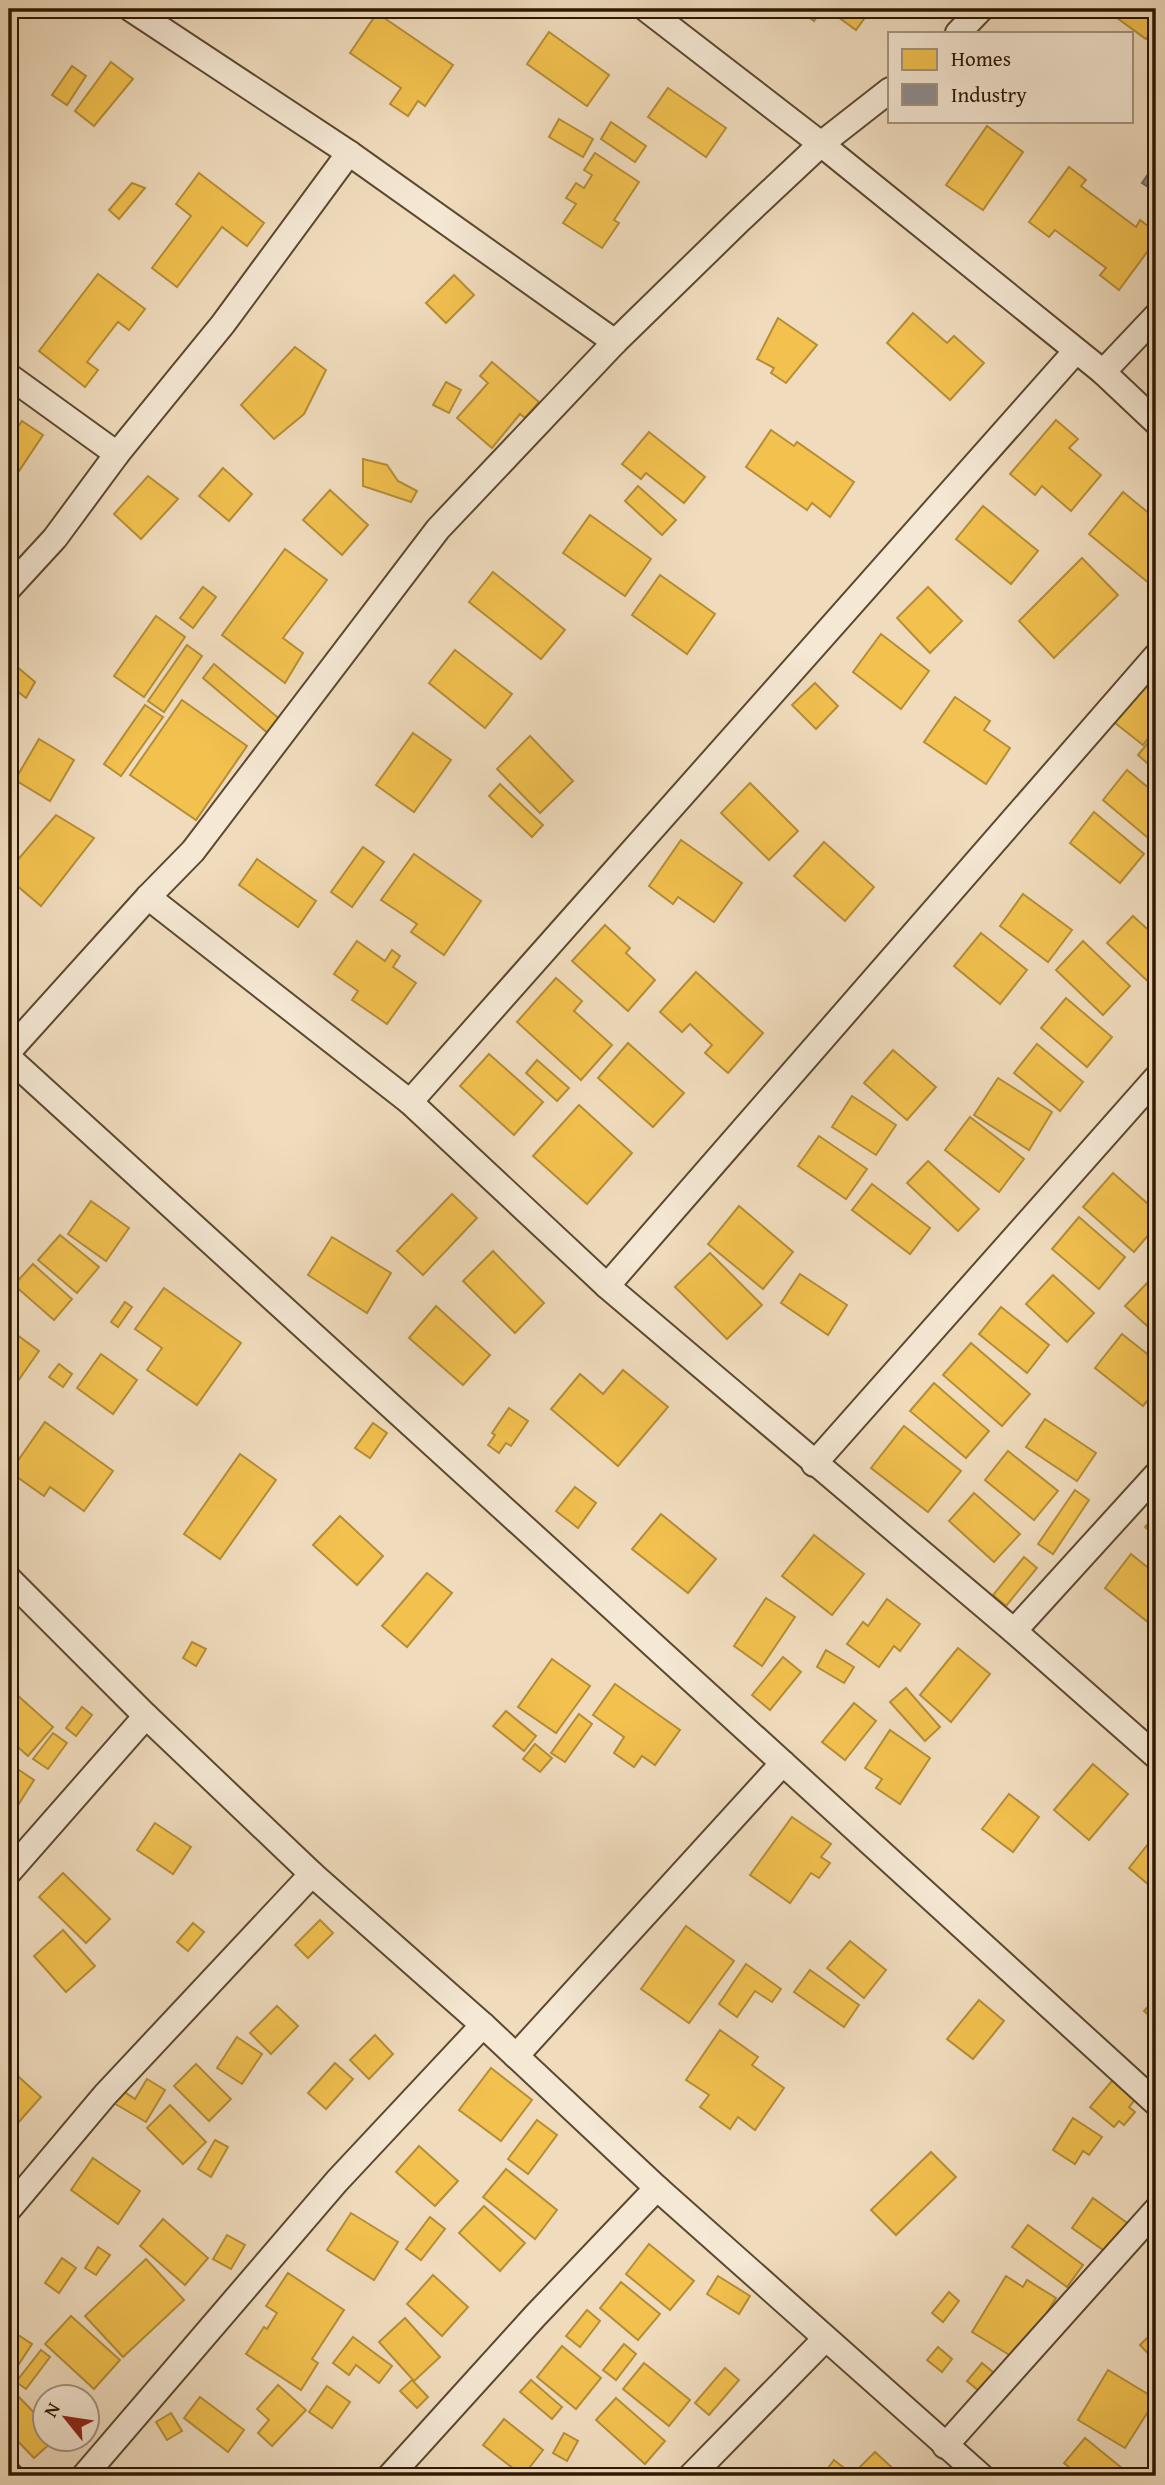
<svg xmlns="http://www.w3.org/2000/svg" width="1165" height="2485" font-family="'Gentium Book Plus',serif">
	<rect width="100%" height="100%" fill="#f0dcbd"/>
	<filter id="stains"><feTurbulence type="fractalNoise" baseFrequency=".00286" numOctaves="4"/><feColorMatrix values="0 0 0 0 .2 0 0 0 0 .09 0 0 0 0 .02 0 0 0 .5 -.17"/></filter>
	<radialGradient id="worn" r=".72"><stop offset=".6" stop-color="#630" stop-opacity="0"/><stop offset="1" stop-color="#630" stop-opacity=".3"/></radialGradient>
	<g fill="#f2c14e" stroke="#b68e37" stroke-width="2">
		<path d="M797,9H823L814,21Z"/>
		<path d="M827,9H871L856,30Z"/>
		<path d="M1114,9H1156V25L1146,39L1110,13Z"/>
		<path d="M377,13L453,65L425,106L418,101L408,116L390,104L401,88L350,53Z"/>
		<path d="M549,32L609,75L587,106L527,64Z"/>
		<path d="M111,62L133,79L94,126L75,111Z"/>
		<path d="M72,66L86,76L67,105L52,95Z"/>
		<path d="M668,88L726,128L706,157L648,117Z"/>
		<path d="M559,119L593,139L583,157L549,137Z"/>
		<path d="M611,122L646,146L635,162L601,139Z"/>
		<path d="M987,126L1023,152L983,210L946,185Z"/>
		<path d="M595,153L639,182L614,220L619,223L602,248L563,223L576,204L566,198L576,183L584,188L592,175L584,170Z"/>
		<path d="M1069,167L1086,180L1081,186L1136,227L1140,220L1156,232V240L1119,290L1100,275L1106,268L1055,230L1049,237L1029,222Z"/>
		<path d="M199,173L264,223L247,246L222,227L177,287L152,268L191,216L176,204Z"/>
		<path d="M132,183L145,188L119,219L109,210Z"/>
		<path d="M98,274L145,309L129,330L118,322L87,362L98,370L85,387L39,351Z"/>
		<path d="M454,275L474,295L446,323L426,303Z"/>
		<path d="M913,313L947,343L954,336L984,363L950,400L887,343Z"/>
		<path d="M778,318L817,345L786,383L771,373L774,368L757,359Z"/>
		<path d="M295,347L326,370L304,414L274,439L241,405Z"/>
		<path d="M492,362L539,402L525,418L520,414L492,448L457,418L488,383L480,376Z"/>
		<path d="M446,382L461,390L449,413L433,405Z"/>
		<path d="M1056,420L1078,439L1069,448L1101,475L1071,511L1042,486L1035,495L1010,474Z"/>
		<path d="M22,421L43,435L19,471L9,464V440Z"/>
		<path d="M771,430L794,446L797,442L854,482L830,517L812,503L807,510L746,467Z"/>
		<path d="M649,432L705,477L684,503L646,473L641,479L622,464Z"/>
		<path d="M363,459L387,465L398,481L417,491L411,502L363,486Z"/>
		<path d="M223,468L252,494L229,521L199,496Z"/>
		<path d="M148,476L178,499L141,539L114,514Z"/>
		<path d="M638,486L676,520L662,535L625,501Z"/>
		<path d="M330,490L368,525L342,555L303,520Z"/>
		<path d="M1123,492L1156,519V589L1089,534Z"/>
		<path d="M983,506L1038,551L1011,584L956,539Z"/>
		<path d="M590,515L651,559L625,596L563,553Z"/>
		<path d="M285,549L327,580L283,638L303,653L285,683L222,635Z"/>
		<path d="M1082,558L1118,595L1054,658L1019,621Z"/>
		<path d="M493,572L565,630L541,659L469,602Z"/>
		<path d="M660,575L715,614L687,654L632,615Z"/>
		<path d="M203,587L216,597L193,628L180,618Z"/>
		<path d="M928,587L962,621L930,653L897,618Z"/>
		<path d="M156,616L185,637L144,697L114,676Z"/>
		<path d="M881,634L929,671L901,709L853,672Z"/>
		<path d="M187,645L202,656L164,712L148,701Z"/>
		<path d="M455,650L512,694L485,728L429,683Z"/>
		<path d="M9,660L35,682L26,698L9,685Z"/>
		<path d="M214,664L288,726L276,740L203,678Z"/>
		<path d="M1156,671V728L1143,745L1110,719Z"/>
		<path d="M815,683L838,706L816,729L792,705Z"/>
		<path d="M955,697L990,721L984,730L1010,748L986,784L924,742Z"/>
		<path d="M182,700L247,746L196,820L130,775Z"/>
		<path d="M145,705L163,717L121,776L104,764Z"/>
		<path d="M413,733L451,760L414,812L376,785Z"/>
		<path d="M1156,733V771L1138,755Z"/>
		<path d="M530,736L573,781L540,813L497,769Z"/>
		<path d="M39,739L74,760L50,801L15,780Z"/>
		<path d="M1127,770L1156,794L1154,843L1103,800Z"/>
		<path d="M750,783L798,831L769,860L721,813Z"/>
		<path d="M500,784L543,825L532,837L489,796Z"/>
		<path d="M1094,812L1144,854L1120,883L1070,843Z"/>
		<path d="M56,815L94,838L41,906L9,879V870Z"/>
		<path d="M681,840L742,883L714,922L678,897L673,904L649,886Z"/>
		<path d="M824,842L874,887L845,921L794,876Z"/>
		<path d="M363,847L384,862L352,907L331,892Z"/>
		<path d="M414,854L481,901L444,955L411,932L417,924L381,900Z"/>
		<path d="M257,859L316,901L298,927L239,885Z"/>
		<path d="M1023,894L1072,930L1048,962L1000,926Z"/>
		<path d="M1133,916L1156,937V989L1107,943Z"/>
		<path d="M605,925L630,948L626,953L655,980L628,1011L572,961Z"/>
		<path d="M981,933L1027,970L1000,1004L954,966Z"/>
		<path d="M357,941L385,961L392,950L400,956L393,967L416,983L387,1024L352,1000L358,991L334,974Z"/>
		<path d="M1083,941L1130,986L1103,1015L1056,970Z"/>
		<path d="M696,972L763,1033L728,1073L705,1053L712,1045L690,1024L682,1032L660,1012Z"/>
		<path d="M556,978L582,1001L574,1011L612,1045L581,1080L517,1022Z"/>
		<path d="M1066,998L1112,1037L1087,1067L1041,1028Z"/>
		<path d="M628,1043L684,1093L653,1127L598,1078Z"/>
		<path d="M1037,1044L1083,1082L1060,1111L1014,1073Z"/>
		<path d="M893,1050L936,1087L907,1120L864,1083Z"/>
		<path d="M489,1054L543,1102L514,1135L460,1086Z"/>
		<path d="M537,1060L569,1088L557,1101L526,1073Z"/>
		<path d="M998,1078L1052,1112L1029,1150L974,1115Z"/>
		<path d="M852,1096L896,1125L876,1155L832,1127Z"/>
		<path d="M579,1105L632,1153L587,1204L533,1156Z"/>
		<path d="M970,1117L1024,1159L999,1192L945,1150Z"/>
		<path d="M819,1136L867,1169L846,1199L798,1166Z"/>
		<path d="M928,1161L979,1209L958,1231L907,1183Z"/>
		<path d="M1113,1173L1156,1211V1226L1134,1252L1083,1207Z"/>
		<path d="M872,1184L930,1228L910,1254L852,1210Z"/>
		<path d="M452,1194L477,1218L423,1275L397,1251Z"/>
		<path d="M91,1201L129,1228L106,1261L68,1234Z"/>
		<path d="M739,1206L793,1252L763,1289L708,1244Z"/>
		<path d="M1079,1217L1125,1257L1099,1289L1052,1249Z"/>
		<path d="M60,1235L99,1267L77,1293L38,1260Z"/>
		<path d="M332,1237L391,1273L367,1313L308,1275Z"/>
		<path d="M493,1251L544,1303L515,1333L463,1281Z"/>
		<path d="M710,1253L762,1305L727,1339L675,1287Z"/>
		<path d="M33,1264L72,1299L54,1320L14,1285Z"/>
		<path d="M800,1274L847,1305L828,1335L781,1303Z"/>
		<path d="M1053,1275L1094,1313L1067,1342L1026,1304Z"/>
		<path d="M1153,1277L1156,1280V1334L1125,1306Z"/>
		<path d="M164,1288L241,1343L197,1405L147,1370L162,1348L135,1329Z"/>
		<path d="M125,1302L132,1307L118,1327L111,1322Z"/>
		<path d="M436,1306L490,1355L463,1385L409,1338Z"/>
		<path d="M1001,1307L1049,1345L1027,1373L979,1334Z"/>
		<path d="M9,1329L39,1351L13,1388L9,1385Z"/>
		<path d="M1122,1334L1156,1361V1390L1143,1406L1095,1368Z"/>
		<path d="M971,1343L1030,1394L1002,1426L943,1375Z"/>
		<path d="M101,1354L137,1380L113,1414L77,1388Z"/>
		<path d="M59,1364L72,1374L63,1387L49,1377Z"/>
		<path d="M623,1370L668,1407L618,1466L551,1409L580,1374L603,1394Z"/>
		<path d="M934,1383L989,1431L966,1458L910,1411Z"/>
		<path d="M509,1408L528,1421L511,1446L506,1443L499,1453L488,1445L495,1435L492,1433Z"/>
		<path d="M1045,1419L1096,1453L1077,1481L1026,1447Z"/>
		<path d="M45,1422L113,1471L84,1511L50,1487L44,1496L10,1472Z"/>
		<path d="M373,1423L387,1433L370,1458L355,1448Z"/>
		<path d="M904,1426L961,1471L928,1512L871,1468Z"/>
		<path d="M1008,1451L1058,1491L1034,1520L985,1480Z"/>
		<path d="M240,1454L276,1480L220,1559L184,1534Z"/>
		<path d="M575,1487L596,1503L578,1528L556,1511Z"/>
		<path d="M1075,1490L1089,1500L1053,1554L1038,1544Z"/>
		<path d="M974,1493L1020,1534L994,1562L949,1521Z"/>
		<path d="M661,1514L716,1559L688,1593L632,1549Z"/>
		<path d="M1156,1515V1537L1145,1527Z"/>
		<path d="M340,1516L383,1556L357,1585L313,1545Z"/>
		<path d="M814,1535L864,1574L832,1615L782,1576Z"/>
		<path d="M1131,1554L1156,1574L1154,1627L1105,1588Z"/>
		<path d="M1024,1557L1037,1568L1006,1606L993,1595Z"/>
		<path d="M427,1573L452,1593L407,1647L382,1626Z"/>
		<path d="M766,1598L795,1617L762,1666L734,1646Z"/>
		<path d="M887,1599L920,1624L900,1651L894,1646L879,1667L847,1644L863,1622L868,1626Z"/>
		<path d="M192,1642L206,1649L196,1666L183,1658Z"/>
		<path d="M958,1648L990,1674L951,1722L920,1695Z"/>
		<path d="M826,1650L854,1667L844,1683L817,1667Z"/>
		<path d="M783,1657L801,1672L770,1710L752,1695Z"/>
		<path d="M552,1659L590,1686L556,1733L518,1707Z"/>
		<path d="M615,1684L680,1730L655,1765L642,1756L634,1767L614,1753L624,1737L593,1715Z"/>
		<path d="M906,1688L940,1727L925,1741L890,1702Z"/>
		<path d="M16,1694L53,1727L28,1756L9,1739V1702Z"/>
		<path d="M854,1703L876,1721L845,1760L822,1742Z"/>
		<path d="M82,1707L92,1715L76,1736L66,1728Z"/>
		<path d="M506,1711L536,1736L524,1751L493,1726Z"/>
		<path d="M579,1714L592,1724L565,1762L551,1753Z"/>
		<path d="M890,1730L930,1758L900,1804L876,1788L882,1779L865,1768Z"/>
		<path d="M53,1733L67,1743L48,1769L33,1759Z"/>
		<path d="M535,1744L552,1758L540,1772L523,1759Z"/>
		<path d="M1093,1764L1128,1794L1089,1840L1054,1810Z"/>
		<path d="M19,1770L34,1780L13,1813L9,1810V1786Z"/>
		<path d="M1009,1794L1039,1817L1013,1852L982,1829Z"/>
		<path d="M792,1817L831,1844L821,1857L830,1863L819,1878L811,1873L790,1903L750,1875Z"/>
		<path d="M155,1823L191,1847L173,1874L137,1850Z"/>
		<path d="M1156,1834V1891L1129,1868Z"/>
		<path d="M63,1873L110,1919L86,1943L39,1897Z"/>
		<path d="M320,1920L333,1933L308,1958L295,1945Z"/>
		<path d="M193,1923L204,1932L188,1951L177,1942Z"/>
		<path d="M686,1926L734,1961L689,2023L641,1989Z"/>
		<path d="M63,1930L95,1966L66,1992L34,1956Z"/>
		<path d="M850,1941L886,1970L864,1998L827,1968Z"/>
		<path d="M746,1964L781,1989L772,2002L755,1991L737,2017L719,2004Z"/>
		<path d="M810,1970L859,2005L844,2027L794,1992Z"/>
		<path d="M1156,1998V2022L1144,2011Z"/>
		<path d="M979,2000L1004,2021L973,2059L947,2039Z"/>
		<path d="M277,2006L298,2026L271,2054L250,2033Z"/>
		<path d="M720,2030L758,2057L752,2065L784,2088L755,2130L738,2117L730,2129L700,2107L709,2095L686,2080Z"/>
		<path d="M375,2035L393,2054L369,2079L350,2060Z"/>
		<path d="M237,2037L262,2054L242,2084L217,2068Z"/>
		<path d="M335,2063L353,2079L326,2109L308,2093Z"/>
		<path d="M196,2064L231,2099L209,2121L174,2086Z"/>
		<path d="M9,2068L41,2097L17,2124L9,2117Z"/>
		<path d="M491,2068L532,2100L501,2141L459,2110Z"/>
		<path d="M1116,2076L1139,2095L1129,2107L1135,2112L1124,2125L1119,2121L1114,2127L1090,2107Z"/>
		<path d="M147,2079L165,2090L146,2122L112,2102L120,2089L135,2099Z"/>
		<path d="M170,2105L206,2142L183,2164L147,2128Z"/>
		<path d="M1073,2118L1102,2137L1089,2155L1083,2151L1075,2164L1053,2150Z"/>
		<path d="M537,2120L557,2135L528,2174L508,2159Z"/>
		<path d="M215,2140L228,2147L211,2177L198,2169Z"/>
		<path d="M419,2146L458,2181L435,2206L396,2172Z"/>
		<path d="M931,2152L956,2177L896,2235L871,2210Z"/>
		<path d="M93,2158L140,2191L118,2224L71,2190Z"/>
		<path d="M506,2169L557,2210L535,2239L483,2197Z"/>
		<path d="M1093,2198L1134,2228L1113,2257L1072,2228Z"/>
		<path d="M484,2206L525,2243L500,2271L459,2233Z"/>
		<path d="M351,2213L398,2242L374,2280L327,2250Z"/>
		<path d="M430,2217L445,2229L421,2260L406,2249Z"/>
		<path d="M163,2219L208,2258L185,2285L140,2246Z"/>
		<path d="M1028,2225L1083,2265L1067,2287L1012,2247Z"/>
		<path d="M227,2235L245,2245L231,2269L213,2259Z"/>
		<path d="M649,2244L694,2281L670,2310L626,2274Z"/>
		<path d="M98,2247L110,2255L96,2275L85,2268Z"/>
		<path d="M62,2258L76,2268L59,2293L45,2283Z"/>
		<path d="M146,2259L184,2300L123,2357L85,2316Z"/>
		<path d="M288,2273L344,2310L312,2359L318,2363L301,2390L246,2354L264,2327L267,2329L277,2313L266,2306Z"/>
		<path d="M433,2275L468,2307L442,2336L407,2304Z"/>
		<path d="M718,2276L750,2296L739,2314L707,2294Z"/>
		<path d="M1006,2276L1023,2287L1027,2280L1056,2298L1025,2349L1018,2346L1011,2356L972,2332Z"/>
		<path d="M621,2282L660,2314L638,2340L600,2308Z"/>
		<path d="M949,2292L959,2301L943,2322L932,2313Z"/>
		<path d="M587,2310L600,2321L580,2347L566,2336Z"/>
		<path d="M71,2316L120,2360L94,2389L45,2344Z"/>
		<path d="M405,2318L440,2357L414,2381L379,2342Z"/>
		<path d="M1156,2329V2362L1140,2345Z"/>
		<path d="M12,2331L32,2344L17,2367L9,2361V2335Z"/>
		<path d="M353,2337L392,2366L379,2383L356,2365L349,2375L333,2363Z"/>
		<path d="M624,2344L636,2354L616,2380L603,2370Z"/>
		<path d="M562,2346L601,2378L576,2409L537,2377Z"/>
		<path d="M938,2347L952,2359L942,2372L927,2360Z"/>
		<path d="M41,2350L50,2357L26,2389L16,2382Z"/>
		<path d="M644,2363L690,2400L669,2426L623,2389Z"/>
		<path d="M982,2363L1000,2378L985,2396L967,2381Z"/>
		<path d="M725,2368L739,2380L709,2415L695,2403Z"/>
		<path d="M1108,2370L1156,2399L1125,2448L1078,2420Z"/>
		<path d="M412,2380L428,2397L417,2408L400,2391Z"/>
		<path d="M531,2380L562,2407L552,2419L520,2392Z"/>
		<path d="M278,2385L306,2410L272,2446L258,2433L269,2420L257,2409Z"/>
		<path d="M327,2386L350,2402L332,2428L309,2412Z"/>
		<path d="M14,2392L46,2425V2440H54L34,2458L9,2432V2397Z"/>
		<path d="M200,2397L244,2430L228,2452L184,2418Z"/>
		<path d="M616,2398L665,2441L645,2464L596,2420Z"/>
		<path d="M171,2413L182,2431L167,2440L156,2422Z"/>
		<path d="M504,2419L543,2450L523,2476L483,2445Z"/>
		<path d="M564,2433L578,2441L567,2461L553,2453Z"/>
		<path d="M1085,2438L1128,2473L1125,2476H1080L1064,2463Z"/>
		<path d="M875,2452L887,2463L901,2476H851Z"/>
		<path d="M834,2460L848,2471L845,2476H822Z"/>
	</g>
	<path fill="#8d8d92" stroke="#706a66" stroke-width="2" d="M1156,163V192L1142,183Z"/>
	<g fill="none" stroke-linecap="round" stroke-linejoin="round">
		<defs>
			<g id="street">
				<path d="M131,9L349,153L615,342"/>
				<path d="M646,9L821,144L1103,372L1156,422"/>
				<path d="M958,33L981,9"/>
				<path d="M1103,372L1156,316"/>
				<path d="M9,376L117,454"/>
				<path d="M9,588L55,538L117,454L223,324L349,153"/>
				<path d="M148,897L410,1102L607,1286L1014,1631L1156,1756"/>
				<path d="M9,1051L148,897L193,851L438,529L615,342L739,221L821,144L890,90"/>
				<path d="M9,1058L1156,2103"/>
				<path d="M410,1102L1075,352"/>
				<path d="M607,1286L1156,656"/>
				<path d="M814,1464L1156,1078"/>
				<path d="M9,1579L146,1716L312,1874L483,2025L657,2188L981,2476"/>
				<path d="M1014,1631L1156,1475"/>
				<path d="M9,1872L146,1716"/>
				<path d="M516,2056L783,1763"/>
				<path d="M9,2209L105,2095L312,1874"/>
				<path d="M945,2446L1156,2210"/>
				<path d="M9,2474L11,2476"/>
				<path d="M84,2476L337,2181L483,2025"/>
				<path d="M390,2476L535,2316L657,2188"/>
				<path d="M691,2476L825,2339"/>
			</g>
		</defs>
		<use href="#street" stroke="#5c492f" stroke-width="28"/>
		<use href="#street" stroke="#f5e8d4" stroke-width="24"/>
	</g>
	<rect width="1165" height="2485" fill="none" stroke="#f0dcbd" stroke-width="35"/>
	<rect x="10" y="10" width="1144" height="2464" fill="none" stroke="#2b1800" stroke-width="3.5"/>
	<rect x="18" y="18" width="1130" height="2450" fill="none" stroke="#2b1800" stroke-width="2"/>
	<rect x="888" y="32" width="245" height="91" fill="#f5e8d4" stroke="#a4957f" stroke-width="2"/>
	<rect x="902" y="49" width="35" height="21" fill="#f2c14e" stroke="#a4957f" stroke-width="2"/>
	<text x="951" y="66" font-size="21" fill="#2b1800">Homes</text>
	<rect x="902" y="84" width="35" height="21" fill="#8d8d92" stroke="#a4957f" stroke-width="2"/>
	<text x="951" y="102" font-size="21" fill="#2b1800">Industry</text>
	<g transform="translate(66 2418) rotate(300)"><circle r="33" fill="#f5e8d4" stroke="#a4957f" stroke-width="2"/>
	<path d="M0-5L12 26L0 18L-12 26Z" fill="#8f2418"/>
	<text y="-10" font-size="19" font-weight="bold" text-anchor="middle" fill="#2b1800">N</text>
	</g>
	<rect width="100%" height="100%" filter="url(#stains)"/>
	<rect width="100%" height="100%" fill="url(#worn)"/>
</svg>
